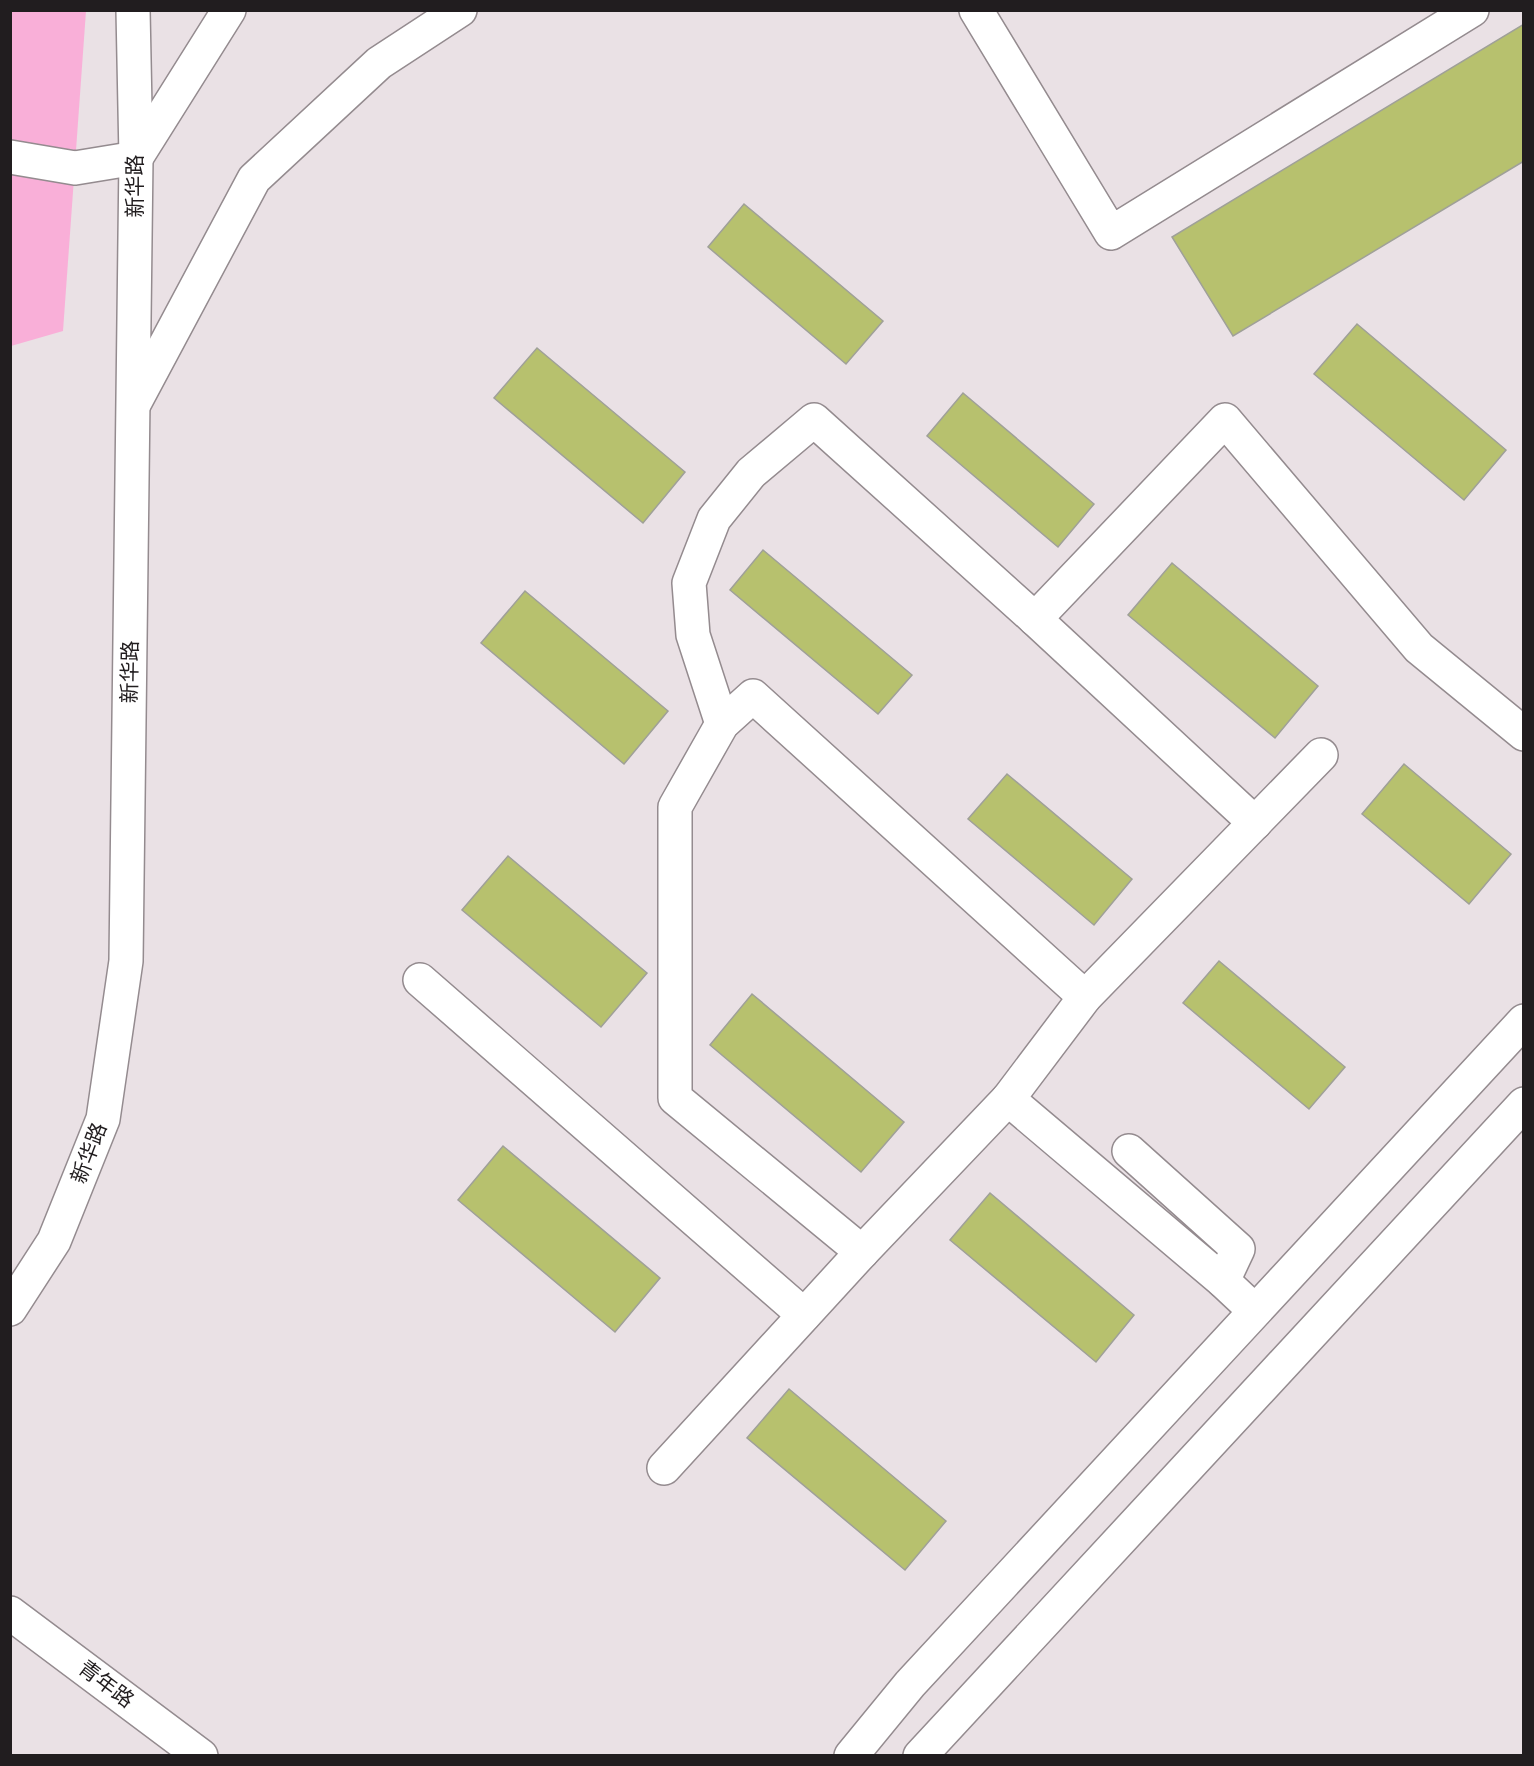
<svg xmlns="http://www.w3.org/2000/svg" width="1534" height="1766" font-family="'Fira Sans Condensed','Noto Sans SC',sans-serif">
	<rect width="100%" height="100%" fill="#eae1e5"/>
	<path fill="#f9afd8" d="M11,11H86L63,331L11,346Z"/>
	<g fill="#b7c16e" stroke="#9fa098" stroke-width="1.5">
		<path d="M1524,24V161L1233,336L1172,237Z"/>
		<path d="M744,204L883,321L846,364L708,247Z"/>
		<path d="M1357,324L1506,450L1464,500L1314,374Z"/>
		<path d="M537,348L685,472L643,523L494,398Z"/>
		<path d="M963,393L1094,504L1058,547L927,436Z"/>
		<path d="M763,550L912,675L878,714L730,590Z"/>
		<path d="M1172,563L1318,686L1275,738L1128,615Z"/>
		<path d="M525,591L668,711L624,764L481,643Z"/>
		<path d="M1404,764L1511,854L1469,904L1362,814Z"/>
		<path d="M1007,774L1132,879L1094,925L968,819Z"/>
		<path d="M508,856L647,973L601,1027L462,910Z"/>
		<path d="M1219,961L1345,1067L1309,1109L1183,1003Z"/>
		<path d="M752,994L904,1122L861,1172L710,1045Z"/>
		<path d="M503,1146L660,1278L615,1332L458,1200Z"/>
		<path d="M990,1193L1134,1315L1096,1362L950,1240Z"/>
		<path d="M789,1389L946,1521L905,1570L747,1438Z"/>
	</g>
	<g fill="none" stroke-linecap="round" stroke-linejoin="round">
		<defs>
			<g id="minor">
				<path d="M976,10L1111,233L1472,10"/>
				<path d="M10,157L75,168L136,158L229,10"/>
				<path d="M135,402L254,179L379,63L460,10"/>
				<path d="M1035,619L1225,420L1419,648L1524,734"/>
				<path d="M722,724L693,635L689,583L714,519L751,473L814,420L1035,619L1255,823"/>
				<path d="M420,980L804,1315"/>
				<path d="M1085,997L753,696L722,724L675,807V1098L862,1252L1008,1099L1223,1281L1255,1311"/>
				<path d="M1008,1099L1085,997L1321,755"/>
				<path d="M1129,1151L1238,1249L1223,1281"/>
				<path d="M10,1309L54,1241L103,1119L126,961L136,158L133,10"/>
				<path d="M664,1468L862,1252"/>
				<path d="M10,1613L201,1756"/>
			</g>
			<g id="major">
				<path d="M851,1756L910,1684L1524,1021"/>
				<path d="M920,1756L1524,1104"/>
			</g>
		</defs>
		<use href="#minor" stroke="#948b8f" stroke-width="36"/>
		<use href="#major" stroke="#948b8f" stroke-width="36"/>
		<use href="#minor" stroke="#fff" stroke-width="33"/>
		<use href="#major" stroke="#fff" stroke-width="33"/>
	</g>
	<g text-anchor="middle" stroke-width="6" stroke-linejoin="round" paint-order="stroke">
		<g font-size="21" fill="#211d1f" stroke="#fff">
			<text transform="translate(135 186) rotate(-90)" y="7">新华路</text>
			<text transform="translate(130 672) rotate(-89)" y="7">新华路</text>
			<text transform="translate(89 1153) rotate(-69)" y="7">新华路</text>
			<text transform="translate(106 1684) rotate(37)" y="7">青年路</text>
		</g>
	</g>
	<rect width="1534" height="1766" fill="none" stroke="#211d1f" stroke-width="24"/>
</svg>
